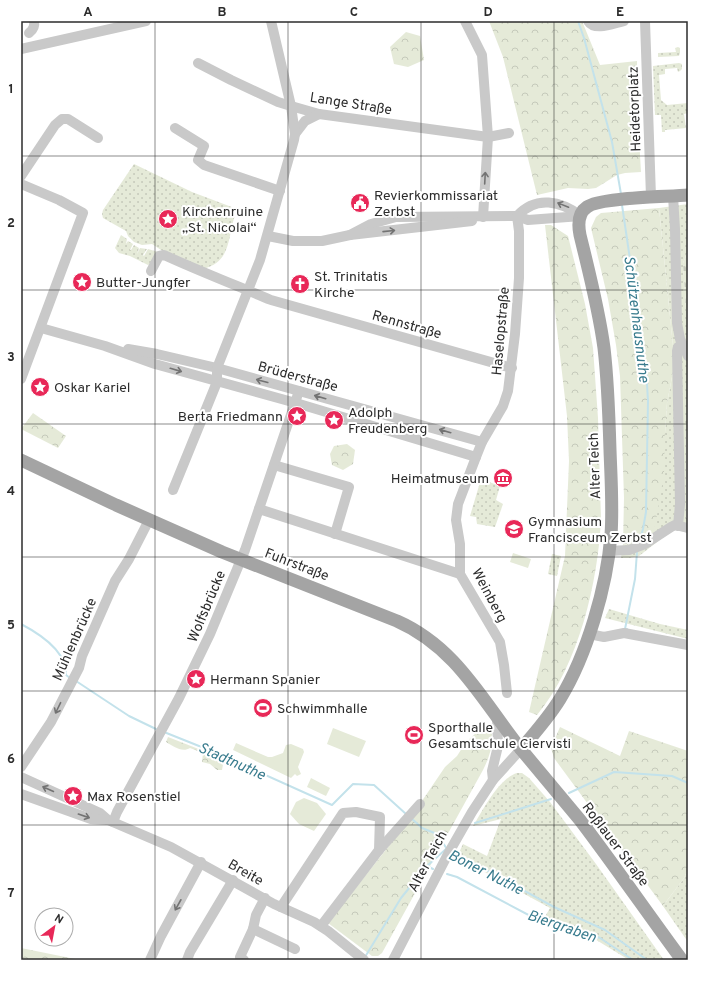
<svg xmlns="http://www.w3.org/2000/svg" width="709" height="981" font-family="Overpass,sans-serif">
	<defs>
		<pattern id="grass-dots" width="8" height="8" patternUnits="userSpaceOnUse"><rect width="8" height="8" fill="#e5ead8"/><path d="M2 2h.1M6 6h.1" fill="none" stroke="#c5c9ba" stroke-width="1.8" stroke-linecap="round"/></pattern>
		<pattern id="forest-crowns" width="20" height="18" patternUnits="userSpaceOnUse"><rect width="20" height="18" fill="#e5ead8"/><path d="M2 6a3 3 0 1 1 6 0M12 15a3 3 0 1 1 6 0" fill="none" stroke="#c5c9ba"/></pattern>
		<pattern id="cemetery-stones" width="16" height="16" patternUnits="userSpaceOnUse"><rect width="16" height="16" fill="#e5ead8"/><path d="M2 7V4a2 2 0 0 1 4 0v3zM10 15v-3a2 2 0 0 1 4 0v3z" fill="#c5c9ba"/></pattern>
	</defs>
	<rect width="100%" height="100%" fill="#fff"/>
	<g fill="url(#grass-dots)">
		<path d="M678,47L680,48V53L679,56L658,57V53L676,52L675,48Z"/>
		<path d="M679,63L682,64V69L680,71L678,72L677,68L665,69V74L659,75L661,100L667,105L688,103V113L684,114L686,128L665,130V132H662L661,115H655L653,66Z"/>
		<path d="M134,164L192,192L237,209C235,216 232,223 231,231C227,251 224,263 203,269L164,252L152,244L142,245L134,242L128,236L126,231L103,218L102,214L103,210Z"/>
		<path d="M688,204V251L683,263L688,338V430L686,431V518L688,519V533L674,529L639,556L629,558H621L623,544L630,545L665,433L667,403L676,356L673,346L659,208Z"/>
		<path d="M121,235L127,239L126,244L128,241L133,244L130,250H131L134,245L139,248L137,254L140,248L147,249L143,255L144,256L148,249L158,252L151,264L148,265L130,256L119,253L115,248Z"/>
		<path d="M481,479L500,486L496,500L503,504L495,527L477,524L476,517L470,516Z"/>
		<path d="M552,554L561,556L557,576L548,574Z"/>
		<path d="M609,609L660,624L688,630V639L605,618Z"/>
		<path d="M517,773H522L529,778L550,802L596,864L664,960H629L575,927L543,920L550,908L457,857L463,844L487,856L501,819L473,826C483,810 498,779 517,773Z"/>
		<path d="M688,869V942L663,906L684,878Z"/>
	</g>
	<g fill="url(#forest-crowns)">
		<path d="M489,21H582L600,65L637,61V104L641,172L625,173L617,175L596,188L588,189L568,188L537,195L503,57Z"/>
		<path d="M406,32L420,36L424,60L408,67L394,64L390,47Z"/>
		<path d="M659,208L673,346L676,356L667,403L665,433L664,474L655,526L654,533L651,536L630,545L623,544L624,498L620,376L616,345L608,299L591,228L596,217L601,213Z"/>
		<path d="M545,225H551L568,236L585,304L593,348L598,418L601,519C598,582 579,665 537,715L529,712L565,556L569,461L567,416Z"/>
		<path d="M33,413L66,436L58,448L21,429Z"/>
		<path d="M347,444L355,450L353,464L343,470L332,465L330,454L334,446Z"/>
		<path d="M490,726C495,741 490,756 483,770L382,953L378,956H372L328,923L407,823L445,767L457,756L466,742L476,733Z"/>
		<path d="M560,727L620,756L629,731L688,751V869L684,878L663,906L554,758L551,748Z"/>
		<path d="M168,737L224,759L222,770H217L210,764L202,762L203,753L190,748C182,753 173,746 166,742Z"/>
		<path d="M21,948L80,960H21Z"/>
	</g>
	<path fill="url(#cemetery-stones)" d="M688,251V338L683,263Z"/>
	<g fill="#e5ead8">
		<path d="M513,553L531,559L528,568L510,562Z"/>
		<path d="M333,728L366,741L359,757L327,744Z"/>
		<path d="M236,743L268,757H272L283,753L286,745L291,744L303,749L304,752L298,767L301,774L297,776L295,774L291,778L233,750Z"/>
		<path d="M311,778L330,788L326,796L307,787Z"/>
		<path d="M304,798L317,803L326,814L314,831L299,824L290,814L296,802Z"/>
	</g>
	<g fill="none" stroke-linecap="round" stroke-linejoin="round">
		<g stroke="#c3e2eb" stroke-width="2">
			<path d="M578,21L584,38L612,142L621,194"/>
			<path d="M622,205L646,368L648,401L646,512L643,529L639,542"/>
			<path d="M21,624C40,634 67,651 66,675L70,678"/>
			<path d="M627,629H625L635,579L637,552"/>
			<path d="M76,681L129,716L158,730"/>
			<path d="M164,732L214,752L332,805L353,784L374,785L406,814"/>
			<path d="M569,793L614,772L672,776L688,783"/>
			<path d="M411,818L422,828L437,834L447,849"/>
			<path d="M475,823L551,799"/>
			<path d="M453,852L554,907L605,930L647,960"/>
			<path d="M427,866L433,869"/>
			<path d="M447,874L457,877L538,920L561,924L600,938L633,960"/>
			<path d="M365,957L401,898L427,866L446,849"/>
		</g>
		<g stroke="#c9c9c9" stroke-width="10">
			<path d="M465,21L482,55L488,137L483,217"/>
			<path d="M588,21C595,32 614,23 624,21"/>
			<path d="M645,21L651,197"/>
			<path d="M29,33C33,30 35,26 34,21"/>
			<path d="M21,49L146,21"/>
			<path d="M198,63L231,80L278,102L291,106L319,114L488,137L509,133"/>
			<path d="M175,128L204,146L198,160L204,165L280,191"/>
			<path d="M295,134L305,121L319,114"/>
			<path d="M21,176L55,125L62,119H68L98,138"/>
			<path d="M21,184L59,200L83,213L21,379"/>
			<path d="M673,196L675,229L677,323L680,339L688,356"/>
			<path d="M517,216C536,195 561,201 581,216"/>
			<path d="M350,235L371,224L396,217L517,216L528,220L581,216"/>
			<path d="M268,236L293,241H322L350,235L472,221"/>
			<path d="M151,271L159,256L164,255C199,271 235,285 271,300L512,368"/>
			<path d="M41,328L105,346L155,364L296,403L476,457"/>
			<path d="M128,349L157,354L217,368L482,442"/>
			<path d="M274,465L349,487L335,534"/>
			<path d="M173,490L217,382V368L260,260L294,140L295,134L291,106L271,21"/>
			<path d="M259,509L460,574"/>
			<path d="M678,526L680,504L677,351L678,347L682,345"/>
			<path d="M609,551L629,550L645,544L671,527L675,525L688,528"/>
			<path d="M589,634L604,637L624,633L688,645"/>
			<path d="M507,693L504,665L500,642L460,574V544L456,520L458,504L476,457L482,442L503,406L508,391L515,334L519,278V231L517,216"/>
			<path d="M21,767L51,722L79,668L82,656L115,581L129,559L149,520"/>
			<path d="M21,777L100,813L108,820L171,847L274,904L314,922L328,931L364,960"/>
			<path d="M493,780L492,771L498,746L497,718"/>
			<path d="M21,794L91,819L108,820"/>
			<path d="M113,822L117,812L179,698L210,634L245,550L299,391"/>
			<path d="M281,907L343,813L356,812L380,817L379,850"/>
			<path d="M321,926L379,850L420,804"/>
			<path d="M253,929L295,949"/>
			<path d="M150,960L161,936L201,862"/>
			<path d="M187,960L190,952L233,880"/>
			<path d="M244,960L240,957L253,929L256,915L265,898"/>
			<path d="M393,960L448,854L472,812L493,780L521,749"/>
		</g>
		<g stroke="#a4a4a4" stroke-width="13">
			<path d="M21,460L116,505L222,552L397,621C456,647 482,700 520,748C540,772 560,796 580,820C615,866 648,914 682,960"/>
			<path d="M521,749C535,733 549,717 560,699C587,655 607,586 611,535C613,507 611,479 610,450C609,416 608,382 604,348C599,310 589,272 580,235C578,225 578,213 587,207C600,197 669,197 688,195"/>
		</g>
	</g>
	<defs><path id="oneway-shaft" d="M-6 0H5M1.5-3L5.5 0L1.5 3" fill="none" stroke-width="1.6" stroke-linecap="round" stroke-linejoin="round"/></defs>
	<g stroke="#737373">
		<use href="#oneway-shaft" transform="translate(485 178) rotate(-87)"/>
		<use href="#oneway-shaft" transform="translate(563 205) rotate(-158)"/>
		<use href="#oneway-shaft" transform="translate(389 231) rotate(-6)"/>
		<use href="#oneway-shaft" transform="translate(176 370) rotate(16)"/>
		<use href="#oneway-shaft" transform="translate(262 381) rotate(-165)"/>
		<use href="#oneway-shaft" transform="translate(320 397) rotate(-164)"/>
		<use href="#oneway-shaft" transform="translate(445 431) rotate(-164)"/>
		<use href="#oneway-shaft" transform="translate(58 708) rotate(116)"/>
		<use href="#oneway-shaft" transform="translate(48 789) rotate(-156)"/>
		<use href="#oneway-shaft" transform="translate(84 816) rotate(19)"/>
		<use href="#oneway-shaft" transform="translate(178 905) rotate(119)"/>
	</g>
	<path fill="none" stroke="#2c2c2c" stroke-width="1" stroke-opacity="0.55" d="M155,21V960M288,21V960M421,21V960M554,21V960M21,156H688M21,290H688M21,424H688M21,557H688M21,691H688M21,825H688"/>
	<defs>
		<symbol id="civic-disc" viewBox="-11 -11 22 22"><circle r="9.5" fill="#e82858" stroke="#fff"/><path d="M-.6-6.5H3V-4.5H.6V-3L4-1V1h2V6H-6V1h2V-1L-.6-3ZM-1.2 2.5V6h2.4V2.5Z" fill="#fff"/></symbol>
		<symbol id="sight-disc" viewBox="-11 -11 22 22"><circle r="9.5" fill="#e82858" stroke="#fff"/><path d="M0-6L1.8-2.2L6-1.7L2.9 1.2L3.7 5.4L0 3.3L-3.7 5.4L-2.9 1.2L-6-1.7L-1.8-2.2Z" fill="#fff"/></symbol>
		<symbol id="church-disc" viewBox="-11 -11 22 22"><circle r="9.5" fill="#e82858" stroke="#fff"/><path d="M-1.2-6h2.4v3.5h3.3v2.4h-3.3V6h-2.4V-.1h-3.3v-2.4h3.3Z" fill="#fff"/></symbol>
		<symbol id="museum-disc" viewBox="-11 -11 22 22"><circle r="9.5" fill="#e82858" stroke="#fff"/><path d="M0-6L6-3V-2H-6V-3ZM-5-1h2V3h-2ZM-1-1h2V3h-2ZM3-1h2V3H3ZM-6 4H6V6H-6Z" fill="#fff"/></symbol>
		<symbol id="school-disc" viewBox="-11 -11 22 22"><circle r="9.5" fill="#e82858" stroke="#fff"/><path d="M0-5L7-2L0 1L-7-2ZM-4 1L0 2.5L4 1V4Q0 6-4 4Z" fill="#fff"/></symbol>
		<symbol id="stadium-disc" viewBox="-11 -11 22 22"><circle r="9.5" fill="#e82858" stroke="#fff"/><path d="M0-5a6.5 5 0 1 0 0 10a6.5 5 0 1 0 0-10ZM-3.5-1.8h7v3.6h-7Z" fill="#fff"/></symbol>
	</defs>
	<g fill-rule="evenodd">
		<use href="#civic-disc" x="349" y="192" width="22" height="22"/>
		<use href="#sight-disc" x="157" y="208" width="22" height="22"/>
		<use href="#sight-disc" x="71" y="271" width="22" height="22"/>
		<use href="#church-disc" x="289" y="273" width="22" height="22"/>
		<use href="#sight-disc" x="29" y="376" width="22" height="22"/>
		<use href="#sight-disc" x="286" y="405" width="22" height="22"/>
		<use href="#sight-disc" x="323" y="409" width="22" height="22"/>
		<use href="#museum-disc" x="492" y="467" width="22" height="22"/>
		<use href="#school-disc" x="503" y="518" width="22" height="22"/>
		<use href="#sight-disc" x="185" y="668" width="22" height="22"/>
		<use href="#stadium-disc" x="252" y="697" width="22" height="22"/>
		<use href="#stadium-disc" x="403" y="724" width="22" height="22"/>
		<use href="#sight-disc" x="62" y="785" width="22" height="22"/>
	</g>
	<g text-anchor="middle" stroke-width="4" stroke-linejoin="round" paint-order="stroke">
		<g font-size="14" fill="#2c2c2c" stroke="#fff">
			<text transform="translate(351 103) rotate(9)" y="5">Lange Straße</text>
			<text transform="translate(634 109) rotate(-92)" y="5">Heidetorplatz</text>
			<text transform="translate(407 324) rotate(16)" y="5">Rennstraße</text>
			<text transform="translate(500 331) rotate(-85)" y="5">Haselopstraße</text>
			<text transform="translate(298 376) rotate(15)" y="5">Brüderstraße</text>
			<text transform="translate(594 466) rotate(-92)" y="5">Alter Teich</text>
			<text transform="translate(297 564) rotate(21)" y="5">Fuhrstraße</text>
			<text transform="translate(490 595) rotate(62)" y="5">Weinberg</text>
			<text transform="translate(206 606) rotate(-67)" y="5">Wolfsbrücke</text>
			<text transform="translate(74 639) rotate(-66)" y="5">Mühlenbrücke</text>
			<text transform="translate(616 844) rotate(53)" y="5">Roßlauer Straße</text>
			<text transform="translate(427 861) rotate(-62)" y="5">Alter Teich</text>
			<text transform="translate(246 872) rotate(30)" y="5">Breite</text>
		</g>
		<g font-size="14" fill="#2c2c2c" stroke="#fff" text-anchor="start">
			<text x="374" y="200">Revierkommissariat<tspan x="374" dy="16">Zerbst</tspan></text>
			<text x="182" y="216">Kirchenruine<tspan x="182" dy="16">„St. Nicolai“</tspan></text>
			<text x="314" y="281">St. Trinitatis<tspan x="314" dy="16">Kirche</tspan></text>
			<text x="96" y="287">Butter-Jungfer</text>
			<text x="54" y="392">Oskar Kariel</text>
			<text x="348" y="417">Adolph<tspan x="348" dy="16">Freudenberg</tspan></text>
			<text x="283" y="421" text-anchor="end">Berta Friedmann</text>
			<text x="489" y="483" text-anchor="end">Heimatmuseum</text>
			<text x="528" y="526">Gymnasium<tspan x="528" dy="16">Francisceum Zerbst</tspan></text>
			<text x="210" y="684">Hermann Spanier</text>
			<text x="277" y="713">Schwimmhalle</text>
			<text x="428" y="732">Sporthalle<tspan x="428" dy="16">Gesamtschule Ciervisti</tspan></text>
			<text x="87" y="801">Max Rosenstiel</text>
		</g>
		<g font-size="15" font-style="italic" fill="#397c8e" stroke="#fff">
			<text transform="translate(637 319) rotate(83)" y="5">Schützenhausnuthe</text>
			<text transform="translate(232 761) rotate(24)" y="5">Stadtnuthe</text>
			<text transform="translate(486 872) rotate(27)" y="5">Boner Nuthe</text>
			<text transform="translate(562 926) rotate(19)" y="5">Biergraben</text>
		</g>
	</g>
	<rect width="709" height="981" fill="none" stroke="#ffffff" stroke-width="44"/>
	<g transform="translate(54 927) rotate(32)"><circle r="19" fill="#ffffff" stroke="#ababab"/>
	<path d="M0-3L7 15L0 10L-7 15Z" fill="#e82858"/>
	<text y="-6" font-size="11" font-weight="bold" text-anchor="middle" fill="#2c2c2c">N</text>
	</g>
	<rect x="22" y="22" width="665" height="937" fill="none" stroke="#2c2c2c" stroke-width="1.5"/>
	<g font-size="13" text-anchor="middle" font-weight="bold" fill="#2c2c2c">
		<text x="88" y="16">A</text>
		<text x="222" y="16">B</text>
		<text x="354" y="16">C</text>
		<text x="488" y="16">D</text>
		<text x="620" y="16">E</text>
		<text x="11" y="93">1</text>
		<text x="11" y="227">2</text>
		<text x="11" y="361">3</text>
		<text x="11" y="495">4</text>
		<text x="11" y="629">5</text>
		<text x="11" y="763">6</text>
		<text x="11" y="897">7</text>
	</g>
</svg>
